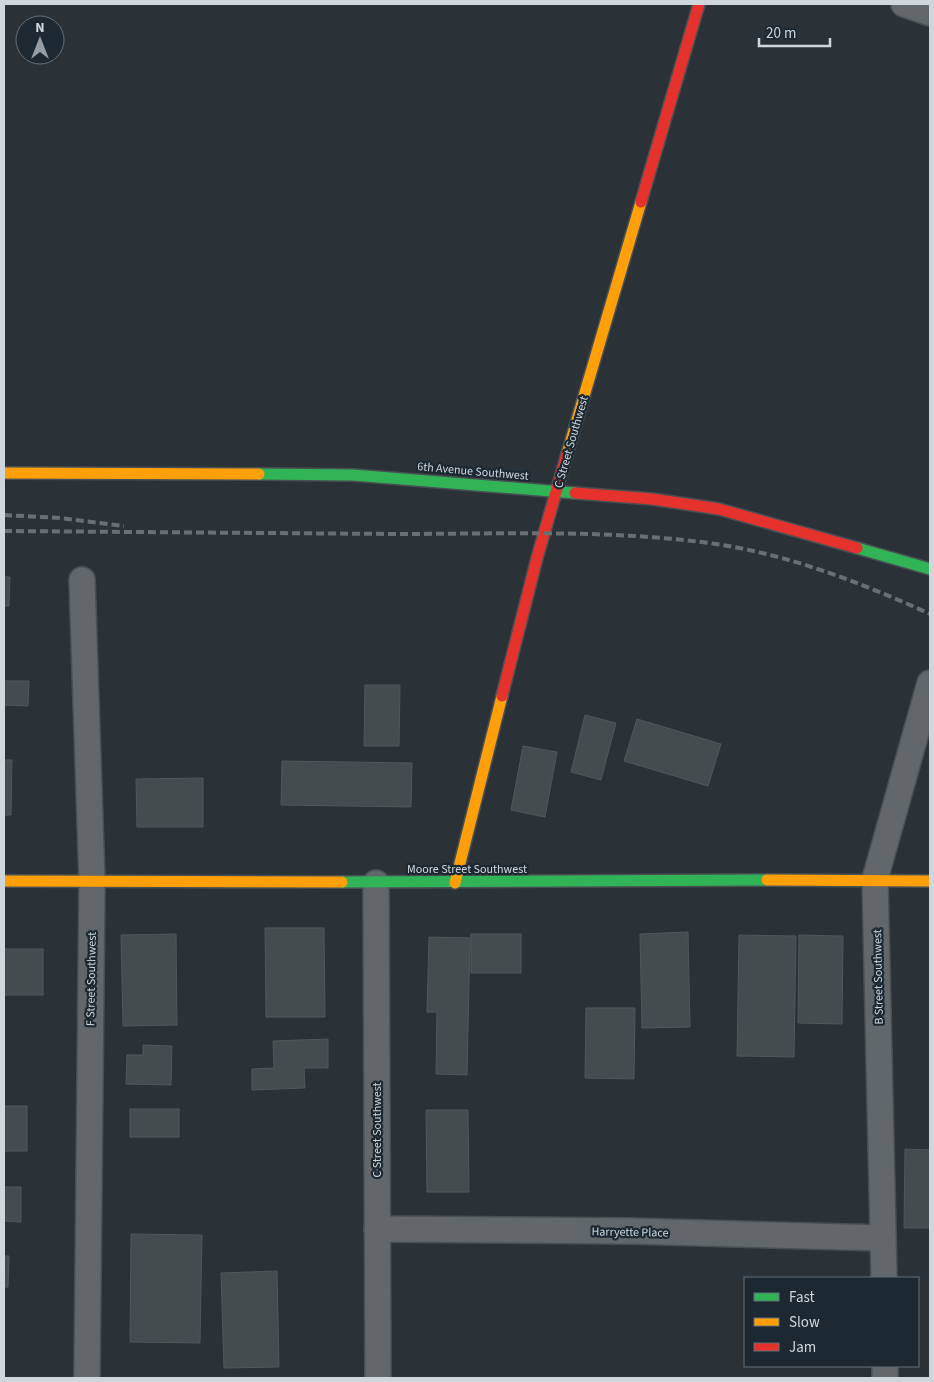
<svg xmlns="http://www.w3.org/2000/svg" width="934" height="1382" font-family="'Source Sans 3',sans-serif">
	<rect width="100%" height="100%" fill="#2b3237"/>
	<g fill="#444c4f" stroke="#51585c">
		<path d="M4,577H10L9,606H4Z"/>
		<path d="M4,681H29L28,706L4,705V740Z"/>
		<path d="M365,685H400L399,746H364Z"/>
		<path d="M585,715L616,723L601,780L571,772Z"/>
		<path d="M637,719L721,744L708,786L624,761Z"/>
		<path d="M523,746L557,752L545,817L511,810Z"/>
		<path d="M4,760H12L11,815H4Z"/>
		<path d="M282,761L412,763L411,807L281,805Z"/>
		<path d="M203,778V827H137L136,779Z"/>
		<path d="M265,928H324L325,1017H266Z"/>
		<path d="M688,932L690,1027L642,1028L640,934Z"/>
		<path d="M176,934L177,1025L123,1026L121,935Z"/>
		<rect x="471" y="934" width="50" height="39"/>
		<path d="M739,935L796,936L794,1057L737,1056Z"/>
		<path d="M799,935L843,936L842,1024L798,1023Z"/>
		<path d="M429,937L470,938L467,1075L436,1074L437,1012H427Z"/>
		<rect x="4" y="949" width="39" height="46"/>
		<path d="M586,1008H635L634,1079L585,1078Z"/>
		<path d="M328,1039V1068H304L305,1088L252,1090V1069L274,1068L273,1041Z"/>
		<path d="M143,1045L172,1046L171,1085L126,1084L127,1055H143Z"/>
		<rect x="4" y="1106" width="23" height="45"/>
		<rect x="130" y="1109" width="49" height="28"/>
		<path d="M426,1110H468L469,1192H427Z"/>
		<path d="M905,1149L930,1150V1228H904Z"/>
		<path d="M4,1187H21V1222L4,1221Z"/>
		<path d="M131,1234L202,1235L200,1343L130,1342Z"/>
		<path d="M4,1256H9L8,1287H4Z"/>
		<path d="M277,1271L279,1367L224,1368L221,1273Z"/>
	</g>
	<g fill="none" stroke-linecap="round" stroke-linejoin="round">
		<defs>
			<g id="street">
				<path d="M904,4L930,13"/>
				<path d="M82,580L92,881L87,1378"/>
				<path d="M376,883L378,1378"/>
				<path d="M377,1229L630,1231L883,1238"/>
				<path d="M884,1278L875,879L930,683"/>
				<path d="M885,1366V1378"/>
			</g>
			<g id="fast">
				<path d="M259,474L353,475L575,493"/>
				<path d="M857,548L930,569"/>
				<path d="M342,882L767,880"/>
			</g>
			<g id="slow">
				<path d="M567,454L641,202"/>
				<path d="M4,473L259,474"/>
				<path d="M767,880L930,881"/>
				<path d="M4,881L342,882"/>
				<path d="M455,883L502,696"/>
			</g>
			<g id="jam">
				<path d="M641,202L699,4"/>
				<path d="M575,493L652,499L719,509L857,548"/>
				<path d="M502,696L537,558L567,454"/>
			</g>
		</defs>
		<use href="#street" stroke="#495054" stroke-width="28"/>
		<use href="#fast" stroke="#495054" stroke-width="14"/>
		<use href="#slow" stroke="#495054" stroke-width="14"/>
		<use href="#jam" stroke="#495054" stroke-width="14"/>
		<use href="#street" stroke="#61676b" stroke-width="25"/>
		<use href="#fast" stroke="#30b455" stroke-width="11"/>
		<use href="#slow" stroke="#ff9f0a" stroke-width="11"/>
		<use href="#jam" stroke="#e5322d" stroke-width="11"/>
		<g stroke="#6a6f73" stroke-width="4" stroke-dasharray="8 4" stroke-linecap="butt">
			<path d="M4,515L60,518L124,526"/>
			<path d="M4,531C134,532 265,533 395,534C502,534 610,529 716,544C790,555 862,583 930,614"/>
		</g>
	</g>
	<g text-anchor="middle" stroke-width="4.5" stroke-linejoin="round" paint-order="stroke">
		<g font-size="12" fill="#cfd7dd" stroke="#1c2933">
			<text transform="translate(571 442) rotate(-74)" y="4">C Street Southwest</text>
			<text transform="translate(473 471) rotate(5)" y="4">6th Avenue Southwest</text>
			<text x="467" y="873">Moore Street Southwest</text>
			<text transform="translate(878 977) rotate(-91)" y="4">B Street Southwest</text>
			<text transform="translate(91 979) rotate(-89)" y="4">F Street Southwest</text>
			<text transform="translate(377 1130) rotate(-90)" y="4">C Street Southwest</text>
			<text transform="translate(630 1232) rotate(1)" y="4">Harryette Place</text>
		</g>
	</g>
	<rect width="934" height="1382" fill="none" stroke="#cfd7dd" stroke-width="10"/>
	<rect x="744" y="1277" width="175" height="90" fill="#1c2933" stroke="#646f77"/>
	<rect x="754" y="1293" width="25" height="8" fill="#30b455" stroke="#646f77"/>
	<text x="789" y="1302" font-size="15" fill="#cfd7dd">Fast</text>
	<rect x="754" y="1318" width="25" height="8" fill="#ff9f0a" stroke="#646f77"/>
	<text x="789" y="1327" font-size="15" fill="#cfd7dd">Slow</text>
	<rect x="754" y="1343" width="25" height="8" fill="#e5322d" stroke="#646f77"/>
	<text x="789" y="1352" font-size="15" fill="#cfd7dd">Jam</text>
	<g transform="translate(40 40)"><circle r="24" fill="#1c2933" stroke="#646f77"/>
	<path d="M0-4L9 19L0 12L-9 19Z" fill="#969da3"/>
	<text y="-8" font-size="14" font-weight="bold" text-anchor="middle" fill="#cfd7dd">N</text>
	</g>
	<path d="M759 38v8h71v-8" fill="none" stroke="#cfd7dd" stroke-width="2.5"/>
	<text x="766" y="38" font-size="15" fill="#cfd7dd" stroke="#1c2933" stroke-width="4" paint-order="stroke">20 m</text>
</svg>
